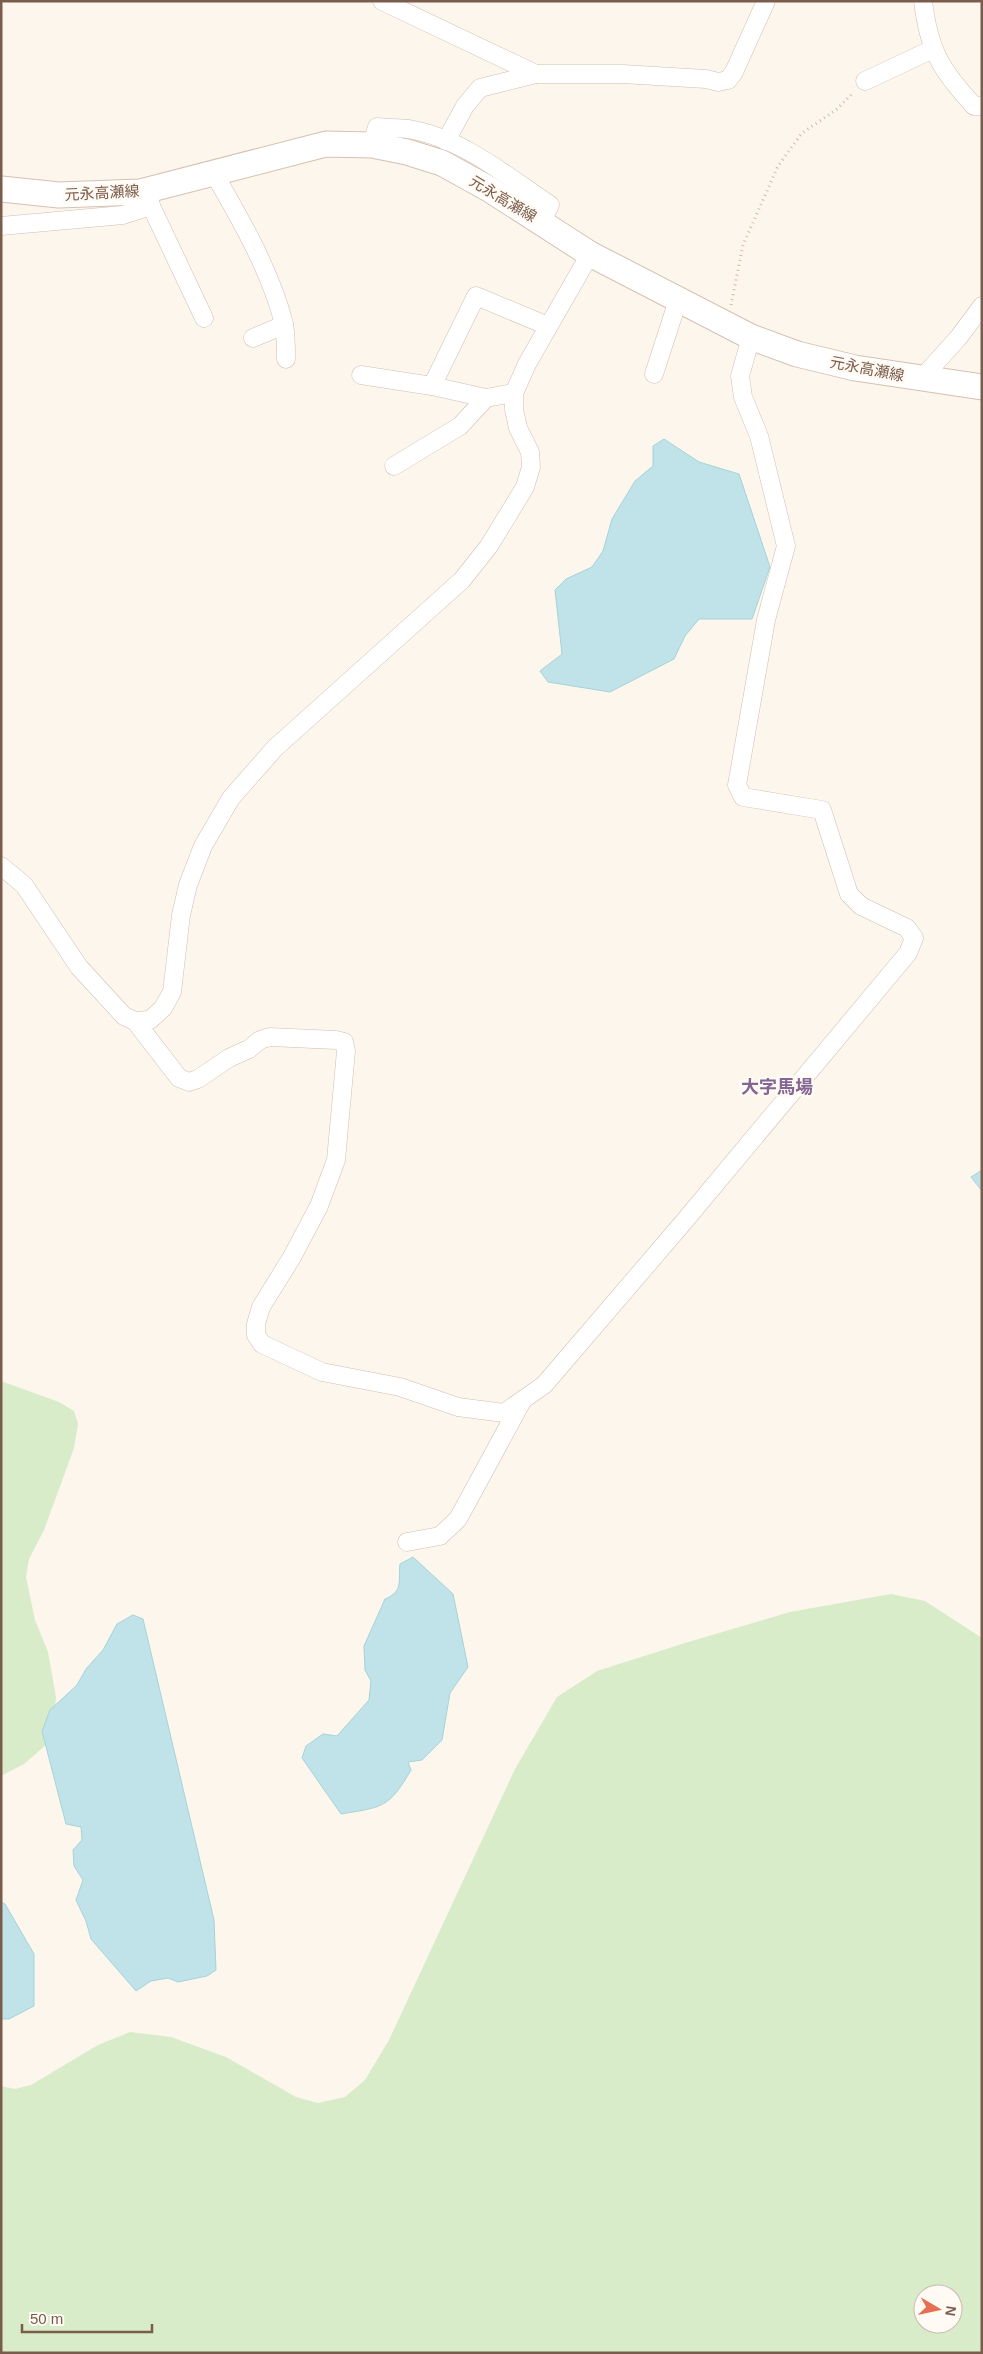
<svg xmlns="http://www.w3.org/2000/svg" width="983" height="2354" font-family="Arial,'Noto Sans JP',sans-serif">
	<rect width="100%" height="100%" fill="#fdf6ec"/>
	<g fill="#d8ecc9" fill-rule="evenodd">
		<path d="M1,1381L59,1402L74,1411L78,1424L74,1448L44,1530L29,1559L26,1577L35,1620L48,1652L56,1697L54,1719L46,1745L24,1764L1,1776Z"/>
		<path d="M891,1594L925,1601L982,1638V2353H1V2086L15,2089L31,2085L98,2045L130,2032L171,2037L226,2057L296,2097L318,2103L345,2097L365,2080L389,2040L515,1769L557,1697L597,1671L685,1643L790,1612ZM923,2294H953V2324H923Z"/>
	</g>
	<g fill="#bfe3e8" stroke="#a5d3da">
		<path d="M664,439L699,462L739,474L770,567L752,619H699L685,636L674,659L610,692L548,682L540,671L562,654L555,590L566,579L592,567L603,551L612,519L635,481L653,466V446Z"/>
		<path d="M982,1170V1191L971,1177Z"/>
		<path d="M413,1557L453,1594L468,1667L450,1693L442,1740L422,1760L408,1762L411,1770C389,1808 383,1807 341,1814L302,1758L306,1746L323,1734L337,1736L369,1700L371,1681L365,1670L364,1646L385,1599C404,1591 398,1581 400,1564Z"/>
		<path d="M133,1615L143,1619L214,1920L216,1970L207,1976L178,1982L168,1978L151,1981L136,1991L91,1939L86,1921L76,1900L83,1880L74,1866L73,1850L82,1840L81,1827L66,1824L42,1731L50,1710L77,1685L86,1669L103,1650L117,1624Z"/>
		<path d="M1,1902L5,1904L34,1954V2006L9,2019H1Z"/>
	</g>
	<g fill="none" stroke-linecap="round" stroke-linejoin="round">
		<defs>
			<g id="minor">
				<path d="M382,1L536,74H622L706,79L718,82L728,80L734,72L766,1"/>
				<path d="M923,1C929,51 941,70 974,106H982"/>
				<path d="M865,81L933,49"/>
				<path d="M446,141L465,106L480,88L536,74"/>
				<path d="M372,145L377,127C387,128 398,128 408,129C460,137 507,176 550,205L541,223"/>
				<path d="M213,172C240,218 271,272 284,324C286,335 286,348 286,359"/>
				<path d="M151,206L204,318"/>
				<path d="M1,226L123,215L151,206L148,190"/>
				<path d="M253,338L284,325"/>
				<path d="M654,374L678,300"/>
				<path d="M361,375L432,386"/>
				<path d="M921,379L959,337L982,306"/>
				<path d="M514,393L486,398L432,386L476,296L548,326"/>
				<path d="M394,466L460,426L486,398"/>
				<path d="M1,866L24,885L79,967L124,1016L135,1021L179,1078L189,1082L198,1079L229,1058L249,1049L260,1040L270,1037L336,1040L344,1042L346,1051L336,1160L319,1206L292,1257L261,1307L256,1324V1335L262,1344L322,1372L400,1387L458,1407L504,1413L544,1385L682,1224L908,953L914,938L907,928L861,906L849,894L822,810L743,797L737,785L766,620L786,546L759,436L743,397L740,376L751,337"/>
				<path d="M135,1021L150,1020L163,1008L172,992L181,915L188,885L203,846L231,798L275,748L462,580L489,546L525,487L531,467L530,452L518,428L514,409V393L527,364L590,254"/>
				<path d="M407,1542L440,1536L458,1519L521,1403"/>
			</g>
			<path id="secondary" d="M1,189L59,195L140,192L326,144L372,145L407,152L442,163L489,189L590,254L751,337L797,354L855,368L982,387"/>
		</defs>
		<use href="#minor" stroke="#d1beb0" stroke-width="19"/>
		<use href="#secondary" stroke="#d6c0b0" stroke-width="27"/>
		<path stroke="#d9b8a5" stroke-width="3" stroke-dasharray="1 4" stroke-linecap="butt" d="M731,305L743,245L778,166L802,133L836,110L853,93"/>
		<use href="#minor" stroke="#fff" stroke-width="18"/>
		<use href="#secondary" stroke="#fff" stroke-width="25"/>
	</g>
	<g text-anchor="middle" stroke-width="5" stroke-linejoin="round" paint-order="stroke">
		<g font-size="15" fill="#7a5c4d" stroke="#fffaf3">
			<text transform="translate(102 193) rotate(-3)" y="5">元永高瀬線</text>
			<text transform="translate(503 199) rotate(31)" y="5">元永高瀬線</text>
			<text transform="translate(867 369) rotate(11)" y="5">元永高瀬線</text>
		</g>
		<g font-size="18" font-weight="bold" fill="#846695" stroke="#fffaf3">
			<text x="777" y="1093">大字馬場</text>
		</g>
	</g>
	<rect width="983" height="2354" fill="none" stroke="#7a5c4d" stroke-width="5"/>
	<g transform="translate(938 2309) rotate(99)"><circle r="24" fill="#fffaf3" stroke="#cabbb1"/>
	<path d="M0-4L9 19L0 12L-9 19Z" fill="#e76f51"/>
	<text y="-8" font-size="14" font-weight="bold" text-anchor="middle" fill="#7a5c4d">N</text>
	</g>
	<path d="M22 2324v8h130v-8" fill="none" stroke="#7a5c4d" stroke-width="2.5"/>
	<text x="30" y="2324" font-size="15" fill="#7a5c4d" stroke="#fffaf3" stroke-width="4" paint-order="stroke">50 m</text>
</svg>
